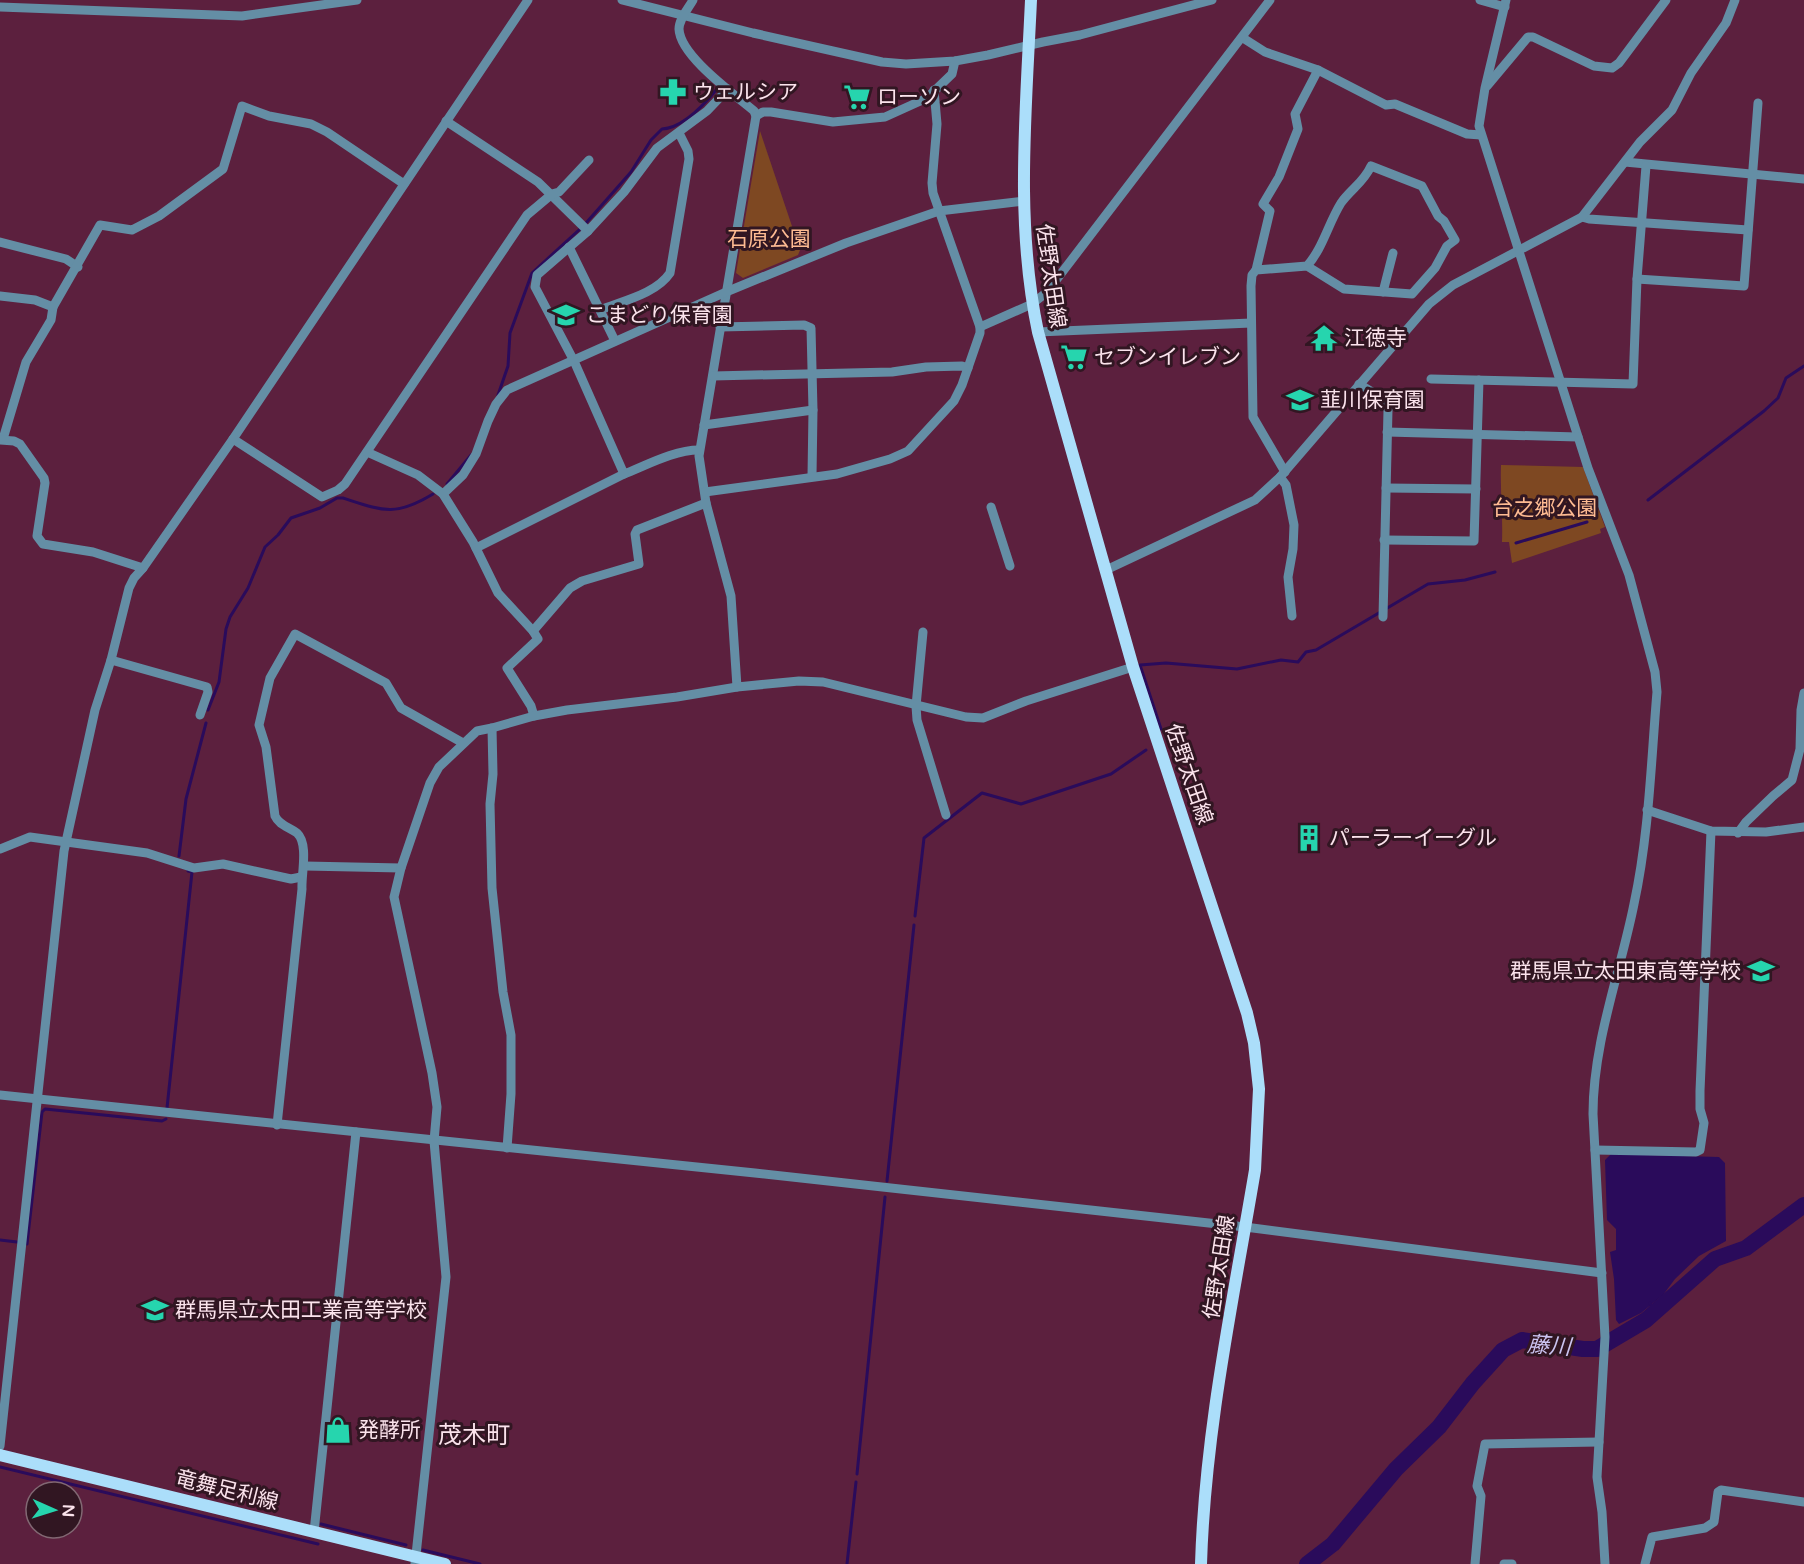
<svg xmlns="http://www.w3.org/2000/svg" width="1804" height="1564" font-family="'Varela Round','Noto Sans JP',sans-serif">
	<rect width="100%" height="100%" fill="#5c203e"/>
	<g fill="#7e4822">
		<path d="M760,131L800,250L798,255L743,278L736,273Z"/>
		<path d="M1501,465L1583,467L1605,527L1600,529L1601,533L1512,563L1509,542H1502C1503,516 1500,491 1501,465Z"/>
	</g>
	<path fill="#2a0b5b" d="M1611,1154L1719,1157L1725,1163L1726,1241L1699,1256L1675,1279L1663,1295L1641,1313L1619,1324L1616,1320L1614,1279L1610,1252L1616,1250V1229L1607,1220L1605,1160Z"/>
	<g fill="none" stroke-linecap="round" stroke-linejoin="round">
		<g stroke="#2a0b5b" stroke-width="3">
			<path d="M586,223L631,172L651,140L662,129C683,128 703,106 716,90"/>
			<path d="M498,395L508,366L510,333L532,273L580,229"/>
			<path d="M447,484L471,455"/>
			<path d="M1648,500L1764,411L1778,398L1786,378L1804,366"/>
			<path d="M1516,543L1587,522"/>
			<path d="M208,710L219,682L226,629L230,617L248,588L265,547L278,535L291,518L320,508L337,498H343C383,511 395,517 433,494"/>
			<path d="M1161,729L1140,665L1166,663L1237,669L1281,660L1298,662L1306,652L1316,650L1428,584L1465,580L1495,572"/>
			<path d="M179,856L186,799L206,723"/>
			<path d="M915,916L924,838L982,793L1021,804L1111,774L1146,750"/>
			<path d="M167,1108L192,872L188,871"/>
			<path d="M887,1181L914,925"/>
			<path d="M0,1240L17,1242"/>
			<path d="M27,1244L42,1112L45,1109L162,1121L166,1119"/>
			<path d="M1650,1303L1654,1312"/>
			<path d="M1620,1331V1337"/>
			<path d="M0,1467L318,1544"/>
			<path d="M857,1474L885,1197"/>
			<path d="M321,1524L406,1545"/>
			<path d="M423,1550L480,1564"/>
			<path d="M847,1564L856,1482"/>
		</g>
		<path stroke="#2a0b5b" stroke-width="16" d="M1307,1564L1333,1544L1396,1469L1439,1427L1473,1383L1503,1350L1522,1340L1583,1349H1597L1646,1320L1715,1259L1746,1248L1804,1205"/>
		<g stroke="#648ea5" stroke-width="9">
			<path d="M622,0L753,33L882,62L906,64L955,61L988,55L1043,42L1080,35L1212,0"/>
			<path d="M693,0C688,9 679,19 679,29C680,56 734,94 754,111L756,116L699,456L706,503L731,596L737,687"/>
			<path d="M1480,0L1505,7"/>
			<path d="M1506,0L1485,88L1479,126L1588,468L1629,575L1655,672L1657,692C1651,762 1649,835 1634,904C1620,974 1593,1042 1593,1114L1605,1337L1597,1477L1602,1512L1605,1564"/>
			<path d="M0,7L242,16L357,0"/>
			<path d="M1243,38L1265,52L1318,70L1386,105L1395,104L1467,134L1481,135"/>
			<path d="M1487,86L1528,37H1533L1594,66L1612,68L1619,63L1666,0"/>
			<path d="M756,116L763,112H771L833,122L885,117L927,98L952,74L955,61"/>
			<path d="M446,121L538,182L588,231"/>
			<path d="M1625,162L1804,179"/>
			<path d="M1582,217L1589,219L1748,230"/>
			<path d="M0,242L66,259L78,267"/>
			<path d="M569,247L615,341"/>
			<path d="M1256,270L1270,211L1263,204L1279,177L1298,129L1295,114L1318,70"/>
			<path d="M1637,279L1744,286L1758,103"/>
			<path d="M1383,292L1393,253"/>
			<path d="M0,296L35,300L53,307L51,320L26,362L3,439"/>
			<path d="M53,307L100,225L132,230L159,216L223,169L242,106L269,116L311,124L327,132L404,184"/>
			<path d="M600,310C622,301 656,294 670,273L689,159L688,151L679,133"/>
			<path d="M720,327L804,325L811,328L813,410L812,476"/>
			<path d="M980,327L1032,304L1047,292L1270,0"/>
			<path d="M1038,332L1251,323"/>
			<path d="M713,376L892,372L926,367L962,366L968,368"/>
			<path d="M1431,379L1633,384L1637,279L1646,166"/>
			<path d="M1359,384L1384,399L1388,410L1383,617"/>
			<path d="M704,425L813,410"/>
			<path d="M1387,432L1578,437"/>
			<path d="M233,439L322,497L338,490L345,484L527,215L552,194L559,192L589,160"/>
			<path d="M0,440L14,441L20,444L44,478L45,483L37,536L43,544L93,552L143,568"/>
			<path d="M699,450C674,450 647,465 624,474L574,361L535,287L537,275L588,231L624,192L657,148L707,111L728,89"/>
			<path d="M367,452L418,475L443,494L473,542L498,593L533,631L538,639L507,668L531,706L534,716"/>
			<path d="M1285,472L1253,417L1251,286L1252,275L1256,270L1307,266L1344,289L1412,294L1435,268L1447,246L1455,240L1444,221L1438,216L1422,186L1371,166C1364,182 1351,189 1341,203C1328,224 1323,248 1307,266"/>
			<path d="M1280,477L1286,485L1294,525L1293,549L1288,577L1292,616"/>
			<path d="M1386,488L1476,489"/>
			<path d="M705,492L837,474L890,459L908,451L954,401L962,385L980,333V327L933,193L932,183L937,124L934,90"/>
			<path d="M443,494L463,475L476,454L488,421L496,404L507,390L726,292L846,243L939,211L1024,201"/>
			<path d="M991,507L1010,566"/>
			<path d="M1384,540L1474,541L1479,380"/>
			<path d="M476,548L624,474"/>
			<path d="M1106,570L1255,500L1280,477L1429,304L1453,285L1582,217L1640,142L1672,110L1691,73L1726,23L1735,0"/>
			<path d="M533,631L570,588L582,581L639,564L635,534L637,530L706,503"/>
			<path d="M923,632L916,706L917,720L946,815"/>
			<path d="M111,660L207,687L208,692L200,715"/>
			<path d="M492,728L493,774L490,804L492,888L503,992L511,1035V1094L507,1148"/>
			<path d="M1647,810L1711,831L1766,832L1804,827"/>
			<path d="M1738,833L1746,822L1773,796L1792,780L1800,749L1801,710L1804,693"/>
			<path d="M0,849L30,837L147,853L194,868L223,864L291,879L301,877"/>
			<path d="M305,866L401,868"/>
			<path d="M0,1095L755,1173L1245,1227L1602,1273"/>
			<path d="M277,1125L302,889C301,875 309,844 297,833C289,827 279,825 275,816L266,747L259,725L270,678L295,634L386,683L401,708L463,743"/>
			<path d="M1595,1150L1696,1152L1700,1150L1704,1123L1700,1109V1091L1711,831"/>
			<path d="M0,1446L64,851L95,710L111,660L129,588L134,578L143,568L233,439L528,0"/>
			<path d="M314,1532L356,1132"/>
			<path d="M415,1564L446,1277L434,1141L437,1107L432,1073L394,897L401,868L430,783L439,767L477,731L492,728L534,716L567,710L677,697L737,687L799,681L823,682L966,717L983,718L1026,701L1133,667"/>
			<path d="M1475,1564L1481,1496L1477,1486L1485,1444L1599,1442"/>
			<path d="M1504,1564H1512"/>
			<path d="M1645,1564L1652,1537L1705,1528L1714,1522L1718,1492L1721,1490L1804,1502"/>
		</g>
		<g stroke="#abdefa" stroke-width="12">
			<path d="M1031,0C1026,111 1015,223 1038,332L1133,667L1247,1013L1254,1043L1259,1089L1255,1170C1233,1301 1205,1431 1201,1564"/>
			<path d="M0,1455L445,1564"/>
		</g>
	</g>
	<defs>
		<symbol id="pharmacy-bare" viewBox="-9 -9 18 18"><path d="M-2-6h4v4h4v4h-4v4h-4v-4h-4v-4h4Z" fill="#26d5ae" stroke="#311622" stroke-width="2.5" paint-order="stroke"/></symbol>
		<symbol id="supermarket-bare" viewBox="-9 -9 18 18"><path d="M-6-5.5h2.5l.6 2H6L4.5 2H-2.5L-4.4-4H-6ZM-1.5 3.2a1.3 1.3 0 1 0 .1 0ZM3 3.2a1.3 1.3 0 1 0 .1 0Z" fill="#26d5ae" stroke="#311622" stroke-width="2.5" paint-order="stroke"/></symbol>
		<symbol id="school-bare" viewBox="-9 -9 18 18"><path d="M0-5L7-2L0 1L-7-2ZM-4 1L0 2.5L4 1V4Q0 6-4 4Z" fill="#26d5ae" stroke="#311622" stroke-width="2.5" paint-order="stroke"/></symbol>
		<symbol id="temple-bare" viewBox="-9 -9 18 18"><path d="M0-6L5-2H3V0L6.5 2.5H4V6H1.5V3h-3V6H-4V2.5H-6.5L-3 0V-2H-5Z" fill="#26d5ae" stroke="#311622" stroke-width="2.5" paint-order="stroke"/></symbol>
		<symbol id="building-bare" viewBox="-9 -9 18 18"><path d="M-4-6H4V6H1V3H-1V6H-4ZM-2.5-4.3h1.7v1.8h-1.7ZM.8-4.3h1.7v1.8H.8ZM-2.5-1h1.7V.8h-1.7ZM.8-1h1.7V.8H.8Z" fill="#26d5ae" stroke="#311622" stroke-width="2.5" paint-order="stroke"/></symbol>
		<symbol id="shop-bare" viewBox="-9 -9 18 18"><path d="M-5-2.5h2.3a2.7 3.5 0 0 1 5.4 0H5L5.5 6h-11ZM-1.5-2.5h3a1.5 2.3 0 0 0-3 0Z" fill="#26d5ae" stroke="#311622" stroke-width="2.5" paint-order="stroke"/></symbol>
	</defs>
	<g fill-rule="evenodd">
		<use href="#pharmacy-bare" x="654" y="73" width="38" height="38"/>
		<use href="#supermarket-bare" x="838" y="78" width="38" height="38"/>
		<use href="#school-bare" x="547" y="296" width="38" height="38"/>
		<use href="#temple-bare" x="1305" y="319" width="38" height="38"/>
		<use href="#supermarket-bare" x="1055" y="338" width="38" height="38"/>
		<use href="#school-bare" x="1281" y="381" width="38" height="38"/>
		<use href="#building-bare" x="1290" y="819" width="38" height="38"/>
		<use href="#school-bare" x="1742" y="952" width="38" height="38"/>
		<use href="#school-bare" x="136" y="1291" width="38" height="38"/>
		<use href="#shop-bare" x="319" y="1411" width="38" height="38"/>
	</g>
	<g text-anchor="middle" stroke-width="6" stroke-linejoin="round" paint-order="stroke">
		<g font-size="21" fill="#fbe3ec" stroke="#311622" text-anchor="start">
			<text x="693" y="99">ウェルシア</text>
			<text x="877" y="104">ローソン</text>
			<text x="586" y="322">こまどり保育園</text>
			<text x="1344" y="345">江徳寺</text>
			<text x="1094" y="364">セブンイレブン</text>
			<text x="1320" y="407">韮川保育園</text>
			<text x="1329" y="845">パーラーイーグル</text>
			<text x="1741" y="978" text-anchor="end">群馬県立太田東高等学校</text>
			<text x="175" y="1317">群馬県立太田工業高等学校</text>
			<text x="358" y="1437">発酵所</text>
		</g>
		<g font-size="21" fill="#febb92" stroke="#311622">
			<text x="769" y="246">石原公園</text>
			<text x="1545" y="515">台之郷公園</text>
		</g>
		<g font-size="21" fill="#fbe3ec" stroke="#311622">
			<text transform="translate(1051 276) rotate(82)" y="7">佐野太田線</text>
			<text transform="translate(1189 774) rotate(71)" y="7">佐野太田線</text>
			<text transform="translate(1219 1267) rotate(-81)" y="7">佐野太田線</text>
			<text transform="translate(227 1490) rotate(14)" y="7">竜舞足利線</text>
		</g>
		<g font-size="22" font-style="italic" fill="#cbc4f1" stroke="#311622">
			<text transform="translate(1549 1345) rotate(4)" y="8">藤川</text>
		</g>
		<g font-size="24" fill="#fbe3ec" stroke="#311622">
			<text x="474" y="1443">茂木町</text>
		</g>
	</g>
	<g transform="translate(54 1510) rotate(93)"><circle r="28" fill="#311622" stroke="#826873" stroke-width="1.5"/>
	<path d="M0-4.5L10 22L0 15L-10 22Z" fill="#26d5ae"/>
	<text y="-9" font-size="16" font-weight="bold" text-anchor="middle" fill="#fbe3ec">N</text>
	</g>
</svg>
